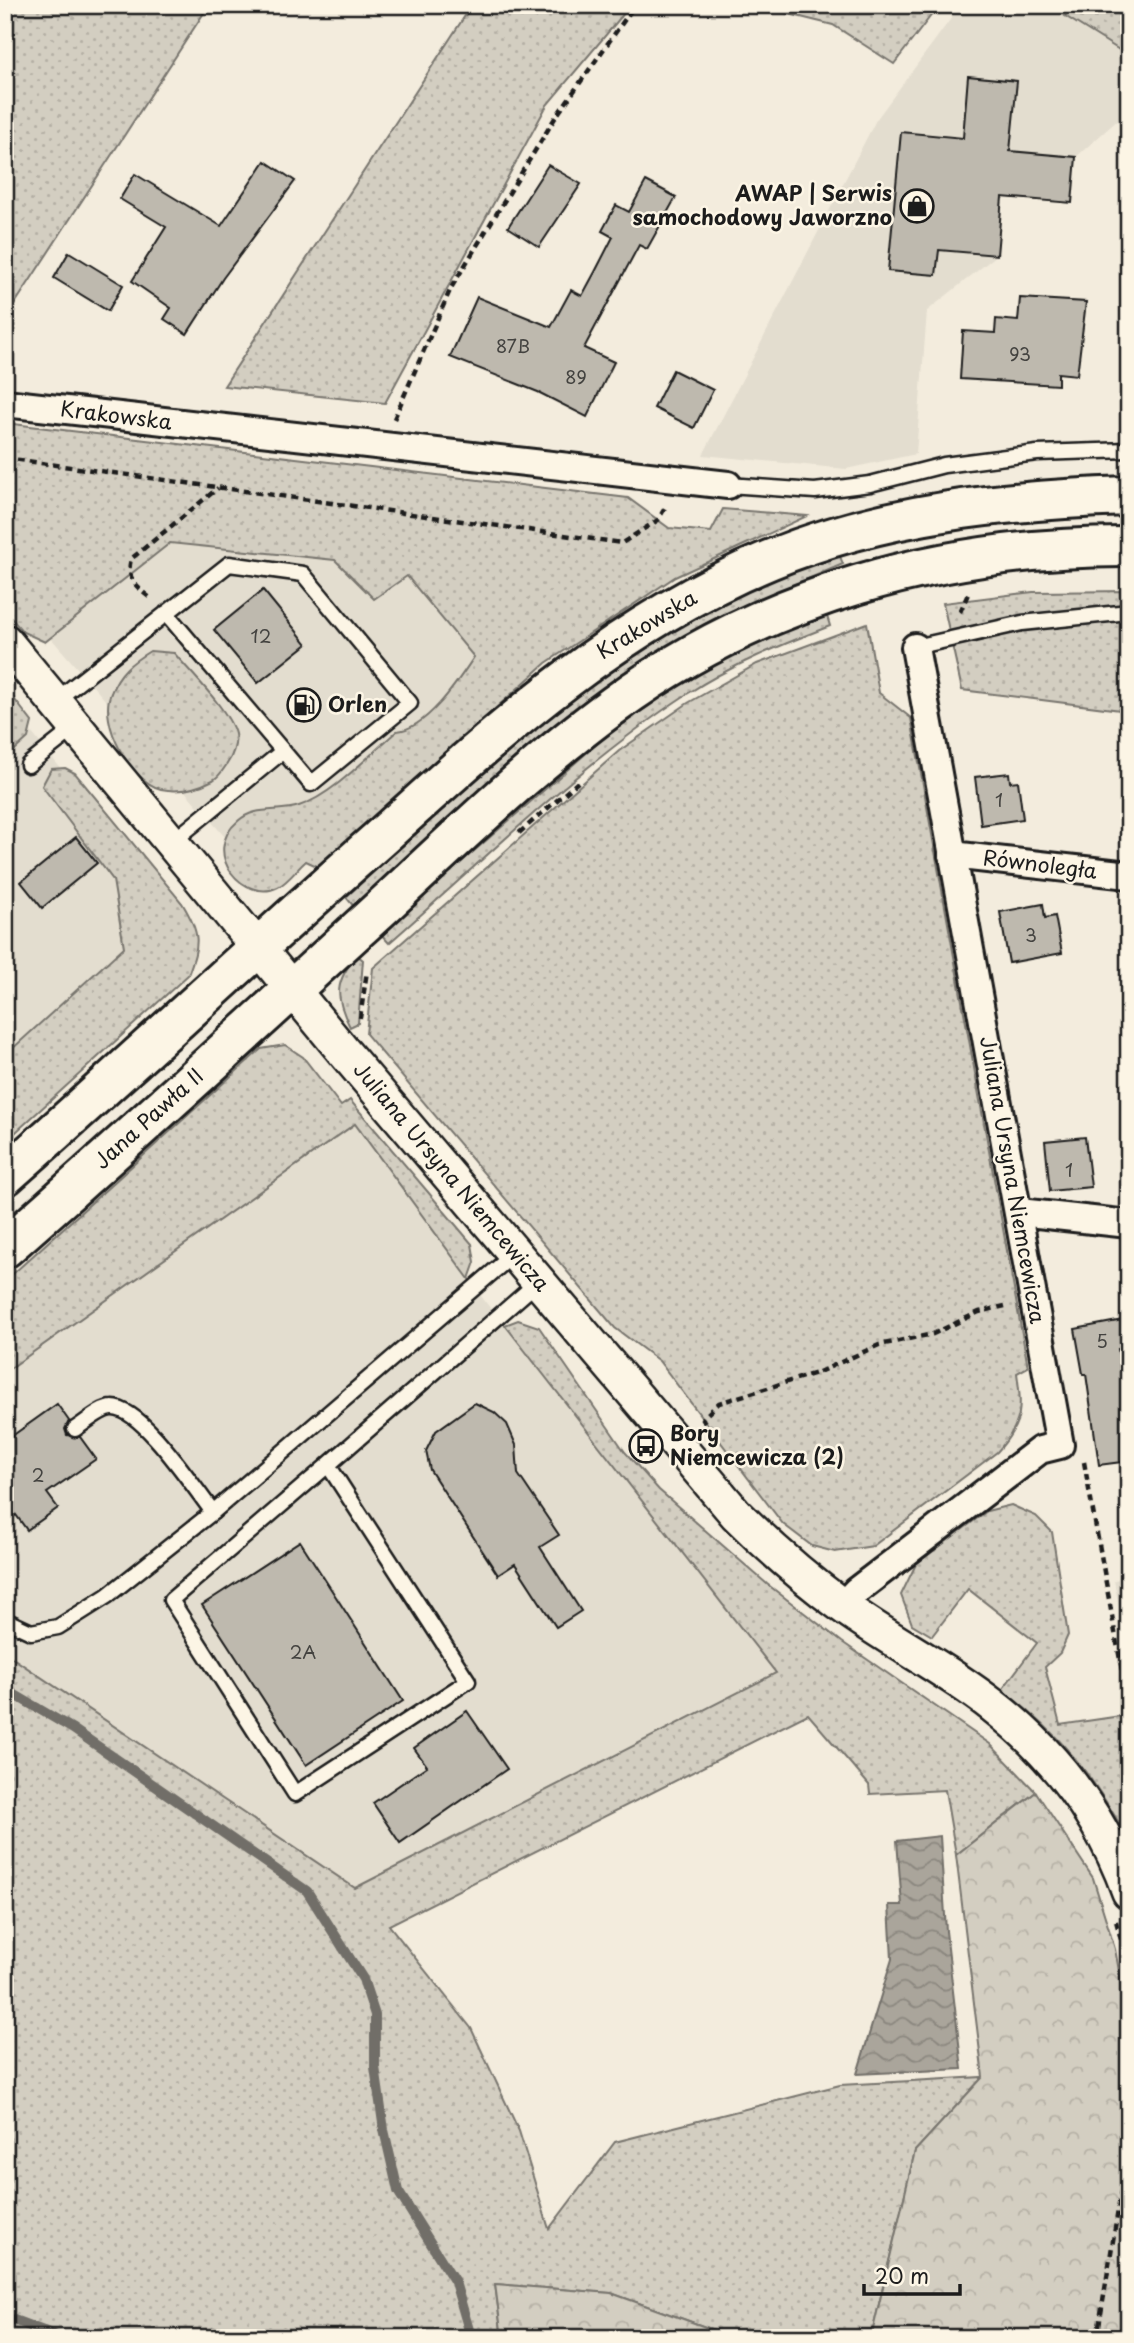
<svg xmlns="http://www.w3.org/2000/svg" width="1134" height="2343" font-family="'Playpen Sans',sans-serif">
	<defs>
		<pattern id="grass-dots" width="8" height="8" patternUnits="userSpaceOnUse" patternTransform="scale(1.75)"><rect width="8" height="8" fill="#d3cec1"/><path d="M2 2h.1M6 6h.1" fill="none" stroke="#b5b0a5" stroke-width="1.8" stroke-linecap="round"/></pattern>
		<pattern id="forest-crowns" width="20" height="18" patternUnits="userSpaceOnUse" patternTransform="scale(1.75)"><rect width="20" height="18" fill="#d3cec1"/><path d="M2 6a3 3 0 1 1 6 0M12 15a3 3 0 1 1 6 0" fill="none" stroke="#b5b0a5"/></pattern>
		<pattern id="water-waves" width="16" height="10" patternUnits="userSpaceOnUse" patternTransform="scale(1.75)"><rect width="16" height="10" fill="#aaa59b"/><path d="M0 5q4-4 8 0t8 0" fill="none" stroke="#8a867e"/></pattern>
	</defs>
	<rect width="100%" height="100%" fill="#f3ecdd"/>
	<filter id="ink" filterUnits="userSpaceOnUse"><feTurbulence type="fractalNoise" baseFrequency=".0143" numOctaves="2"/><feDisplacementMap in="SourceGraphic" scale="14" xChannelSelector="R" yChannelSelector="G"/><feConvolveMatrix kernelMatrix="1 2 1 2 8 2 1 2 1" color-interpolation-filters="sRGB"/></filter>
	<g filter="url(#ink)">
		<g fill="#e3ddcf">
			<path d="M961,5H1048L1129,56V110L1076,157L1072,203L1003,197L997,255L927,311L916,454L846,469L703,455L876,120Z"/>
			<path d="M5,522L582,588L253,869L22,605Z"/>
			<path d="M5,700L150,878L161,953L5,1091Z"/>
			<path d="M355,1124L484,1300L776,1672L355,1888L5,1653V1372Z"/>
			<path d="M1129,1577V1662L1114,1580Z"/>
		</g>
		<g fill="url(#grass-dots)" stroke="#78756e" stroke-width="2">
			<path d="M5,5H209L5,319Z"/>
			<path d="M472,5H631L547,105L385,403L224,386Z"/>
			<path d="M752,5H939L894,64L833,25Z"/>
			<path d="M1073,5H1129V56L1065,16Z"/>
			<path d="M5,423L628,498L669,528L711,532L723,509L807,516L675,577L546,663L319,867L306,861C297,869 288,882 278,887C246,904 199,854 238,821C255,805 279,813 299,806C333,795 370,754 397,731C427,729 458,681 474,657L407,576L374,599L335,560L170,543L45,642L23,632L5,611Z"/>
			<path d="M839,554L843,564L714,619L641,661L561,721L355,908L346,897C461,794 570,684 707,609C748,586 795,571 839,554Z"/>
			<path d="M1129,591V711L962,690L943,603L1033,592Z"/>
			<path d="M826,613L830,626C781,645 731,665 687,694C579,765 486,858 389,943L380,933L606,736L683,682L760,640Z"/>
			<path d="M867,623L879,693L911,718L1028,1367L1017,1373C1022,1410 1023,1423 997,1452L873,1546L835,1552L812,1546L783,1524L659,1361L615,1328L366,1034L373,968L619,751L688,703L757,664Z"/>
			<path d="M150,651L174,653C190,672 229,710 235,734C237,744 232,757 227,764C223,770 219,777 213,780C196,789 180,793 161,789C130,781 98,722 111,693C119,672 132,662 150,651Z"/>
			<path d="M5,687L32,722L28,738L5,759Z"/>
			<path d="M65,768L75,773L182,903C201,934 200,943 188,975L5,1142V1050L10,1051L124,947L113,880L42,786L51,769Z"/>
			<path d="M357,955L363,960L358,1023L350,1027C334,996 335,981 357,955Z"/>
			<path d="M285,1045L303,1057L341,1106L350,1100L472,1244L475,1262L469,1279L355,1124L5,1372V1281L261,1049Z"/>
			<path d="M518,1320L539,1327L625,1452L659,1490L767,1584L842,1642L990,1744L1036,1792L956,1855L945,1790L870,1794L869,1785L808,1714L389,1925L471,2028L519,2131L549,2229L615,2142L840,2085L983,2077L915,2151L871,2338H736L611,2293L495,2284L502,2338H5V1653L355,1888L776,1673L505,1325Z"/>
			<path d="M1011,1505L1036,1516L1052,1532L1068,1635L1060,1653L1045,1667L1060,1725L1121,1716L1129,1757V1840C1092,1775 1062,1735 1002,1690L1037,1643L968,1589L932,1636L912,1624L901,1595L916,1564L987,1511Z"/>
		</g>
		<g fill="url(#forest-crowns)" stroke="#78756e" stroke-width="2">
			<path d="M1036,1792L1093,1878L1115,1949L1129,2025V2338H871L915,2151L983,2077L956,1855Z"/>
			<path d="M495,2284L611,2293L736,2338H502Z"/>
		</g>
		<path fill="url(#water-waves)" stroke="#716e68" stroke-width="2" d="M940,1836L946,1931L962,2069L857,2074L892,1959L889,1905H902L897,1841Z"/>
		<g fill="none" stroke-linecap="round" stroke-linejoin="round">
			<g stroke="#716e68" stroke-width="10">
				<path d="M5,1689L73,1729L307,1891L363,1979L375,2015V2067L384,2130L398,2191L455,2282L469,2330L467,2338"/>
				<path d="M6,2317L62,2338"/>
			</g>
		</g>
		<g fill="#beb9ae" stroke="#1c1c1c" stroke-width="2">
			<path d="M968,76L1017,81L1010,151L1076,157L1072,203L1002,197L997,255L939,250L936,275L888,271L901,132L963,138Z"/>
			<path d="M265,161L295,181L223,278L187,334L164,319L171,308L132,281L166,227L120,199L135,174L221,226Z"/>
			<path d="M548,165L581,184L539,247L508,227Z"/>
			<path d="M646,181L676,197L647,249L639,245L584,348L614,362L587,417L538,392L450,357L477,297L551,327L571,290L582,296L595,272L613,237L602,231L616,205L629,212Z"/>
			<path d="M69,252L123,285L108,311L54,278Z"/>
			<path d="M1020,298L1086,302L1077,375L1058,373V385L960,379L963,331L995,333L996,319L1018,321Z"/>
			<path d="M673,370L713,390L694,428L654,408Z"/>
			<path d="M263,590L307,644L258,683L214,630Z"/>
			<path d="M1009,773L1010,782L1018,781L1023,819L981,825L975,777Z"/>
			<path d="M76,837L97,863L42,908L21,882Z"/>
			<path d="M1043,904L1045,918L1055,916L1062,953L1009,963L1000,912Z"/>
			<path d="M1085,1137L1091,1187L1050,1191L1045,1141Z"/>
			<path d="M1123,1320L1128,1347L1118,1349L1129,1412V1461L1099,1465L1086,1374H1083L1075,1329Z"/>
			<path d="M475,1403L494,1412L507,1424L516,1445L518,1474L559,1535L540,1547L581,1611L556,1627L515,1564L498,1575L430,1470L426,1451L436,1431Z"/>
			<path d="M57,1404L69,1421L65,1429L67,1435L80,1437L96,1459L47,1493L58,1508L27,1530L16,1515L5,1523V1441Z"/>
			<path d="M300,1541L403,1701L306,1765L202,1605Z"/>
			<path d="M467,1711L507,1769L400,1843L373,1803L427,1766L414,1748Z"/>
		</g>
		<g fill="none" stroke-linecap="round" stroke-linejoin="round">
			<defs>
				<g id="service">
					<path d="M728,485L815,491L870,484L944,465L1037,453L1129,450"/>
					<path d="M915,647L1022,623L1129,612"/>
					<path d="M55,701L229,564L303,574L410,703L311,784L166,613"/>
					<path d="M28,765L76,727"/>
					<path d="M171,843L283,751"/>
					<path d="M75,1429C85,1423 101,1408 112,1408C142,1407 194,1488 213,1512"/>
					<path d="M328,1465L171,1600L295,1794L468,1681L328,1465L539,1281"/>
					<path d="M5,1620L31,1632L58,1627L107,1596L213,1512L515,1253"/>
				</g>
				<g id="minor">
					<path d="M5,403L728,485"/>
					<path d="M952,855L1129,875"/>
					<path d="M1019,1212L1129,1224"/>
					<path d="M842,1606L856,1591L1040,1450L1060,1445L915,647"/>
				</g>
				<path id="tertiary" d="M5,641L344,1052L736,1514C769,1547 804,1578 841,1605C890,1641 945,1668 992,1705C1055,1754 1102,1817 1129,1892"/>
				<g id="primary">
					<path d="M5,1176C131,1065 253,950 379,839C501,729 616,624 769,560C884,512 1006,500 1129,496"/>
					<path d="M5,1248C127,1141 247,1031 366,922C447,848 526,769 614,705C764,595 944,546 1129,547"/>
				</g>
			</defs>
			<use href="#service" stroke="#1c1c1c" stroke-width="19"/>
			<use href="#minor" stroke="#1c1c1c" stroke-width="32"/>
			<use href="#tertiary" stroke="#1c1c1c" stroke-width="38"/>
			<use href="#primary" stroke="#1c1c1c" stroke-width="44"/>
			<g stroke="#1c1c1c" stroke-width="4.5" stroke-dasharray="7 5" stroke-linecap="butt">
				<path d="M394,419L451,288L555,118L635,5"/>
				<path d="M5,458L622,543L658,520L665,508"/>
				<path d="M149,597C135,586 126,577 131,559L218,488"/>
				<path d="M960,612L968,594"/>
				<path d="M519,833L578,782"/>
				<path d="M360,1018L367,971"/>
				<path d="M705,1422L702,1419L719,1403L819,1372L879,1345L933,1334L979,1312L1005,1306"/>
				<path d="M1084,1462L1129,1709"/>
				<path d="M1116,1921L1129,1968"/>
				<path d="M1097,2338L1129,2143"/>
			</g>
			<use href="#service" stroke="#fcf5e5" stroke-width="14"/>
			<use href="#minor" stroke="#fcf5e5" stroke-width="26"/>
			<use href="#tertiary" stroke="#fcf5e5" stroke-width="33"/>
			<use href="#primary" stroke="#fcf5e5" stroke-width="38"/>
		</g>
	</g>
	<defs>
		<symbol id="shop-ring" viewBox="-11 -11 22 22"><circle r="9.5" fill="#fcf5e5" stroke="#1c1c1c" stroke-width="1.5"/><path d="M-5-2.5h2.3a2.7 3.5 0 0 1 5.4 0H5L5.5 6h-11ZM-1.5-2.5h3a1.5 2.3 0 0 0-3 0Z" fill="#1c1c1c"/></symbol>
		<symbol id="fuel-ring" viewBox="-11 -11 22 22"><circle r="9.5" fill="#fcf5e5" stroke="#1c1c1c" stroke-width="1.5"/><path d="M-5.5-6h7V0h2V4h1.3V-2.5L3-4.5l.8-.8L6-3V5H2.5V1h-1V6h-7ZM-4.2-4.7v3.2H.2V-4.7Z" fill="#1c1c1c"/></symbol>
		<symbol id="bus-ring" viewBox="-11 -11 22 22"><circle r="9.5" fill="#fcf5e5" stroke="#1c1c1c" stroke-width="1.5"/><path d="M-5-6H5V4H4V6H2V4H-2V6H-4V4H-5ZM-3.5-4V0h7V-4ZM-3.5 1.2v1.5H-2V1.2ZM2 1.2v1.5H3.5V1.2Z" fill="#1c1c1c"/></symbol>
	</defs>
	<g fill-rule="evenodd">
		<use href="#shop-ring" x="898" y="187" width="38" height="38"/>
		<use href="#fuel-ring" x="285" y="686" width="38" height="38"/>
		<use href="#bus-ring" x="627" y="1427" width="38" height="38"/>
	</g>
	<g text-anchor="middle" stroke-width="5" stroke-linejoin="round" paint-order="stroke">
		<g font-size="18" fill="#444340">
			<text x="513" y="353">87B</text>
			<text x="1020" y="361">93</text>
			<text x="576" y="384">89</text>
			<text x="261" y="643">12</text>
			<text x="999" y="807">1</text>
			<text x="1031" y="942">3</text>
			<text x="1069" y="1177">1</text>
			<text x="1102" y="1348">5</text>
			<text x="38" y="1482">2</text>
			<text x="303" y="1659">2A</text>
		</g>
		<g font-size="21" font-weight="bold" fill="#1c1c1c" stroke="#fcf5e5" text-anchor="start">
			<text x="892" y="201" text-anchor="end">AWAP | Serwis<tspan x="892" dy="24">samochodowy Jaworzno</tspan></text>
			<text x="328" y="712">Orlen</text>
			<text x="670" y="1441">Bory<tspan x="670" dy="24">Niemcewicza (2)</tspan></text>
		</g>
		<g font-size="21" fill="#1c1c1c" stroke="#fcf5e5">
			<text transform="translate(116 416) rotate(7)" y="7">Krakowska</text>
			<text transform="translate(647 625) rotate(-31)" y="7">Krakowska</text>
			<text transform="translate(1040 865) rotate(7)" y="7">Równoległa</text>
			<text transform="translate(149 1119) rotate(-42)" y="7">Jana Pawła II</text>
			<text transform="translate(451 1177) rotate(50)" y="7">Juliana Ursyna Niemcewicza</text>
			<text transform="translate(1012 1180) rotate(80)" y="7">Juliana Ursyna Niemcewicza</text>
		</g>
	</g>
	<rect width="1134" height="2343" fill="none" stroke="#fcf5e5" stroke-width="28"/>
	<rect x="14" y="14" width="1106" height="2315" fill="none" stroke="#1c1c1c" stroke-width="2.5" filter="url(#ink)"/>
	<path d="M864 2284v10h96v-10" fill="none" stroke="#1c1c1c" stroke-width="3.5"/>
	<text x="875" y="2284" font-size="21" fill="#1c1c1c" stroke="#fcf5e5" stroke-width="5" paint-order="stroke">20 m</text>
</svg>
